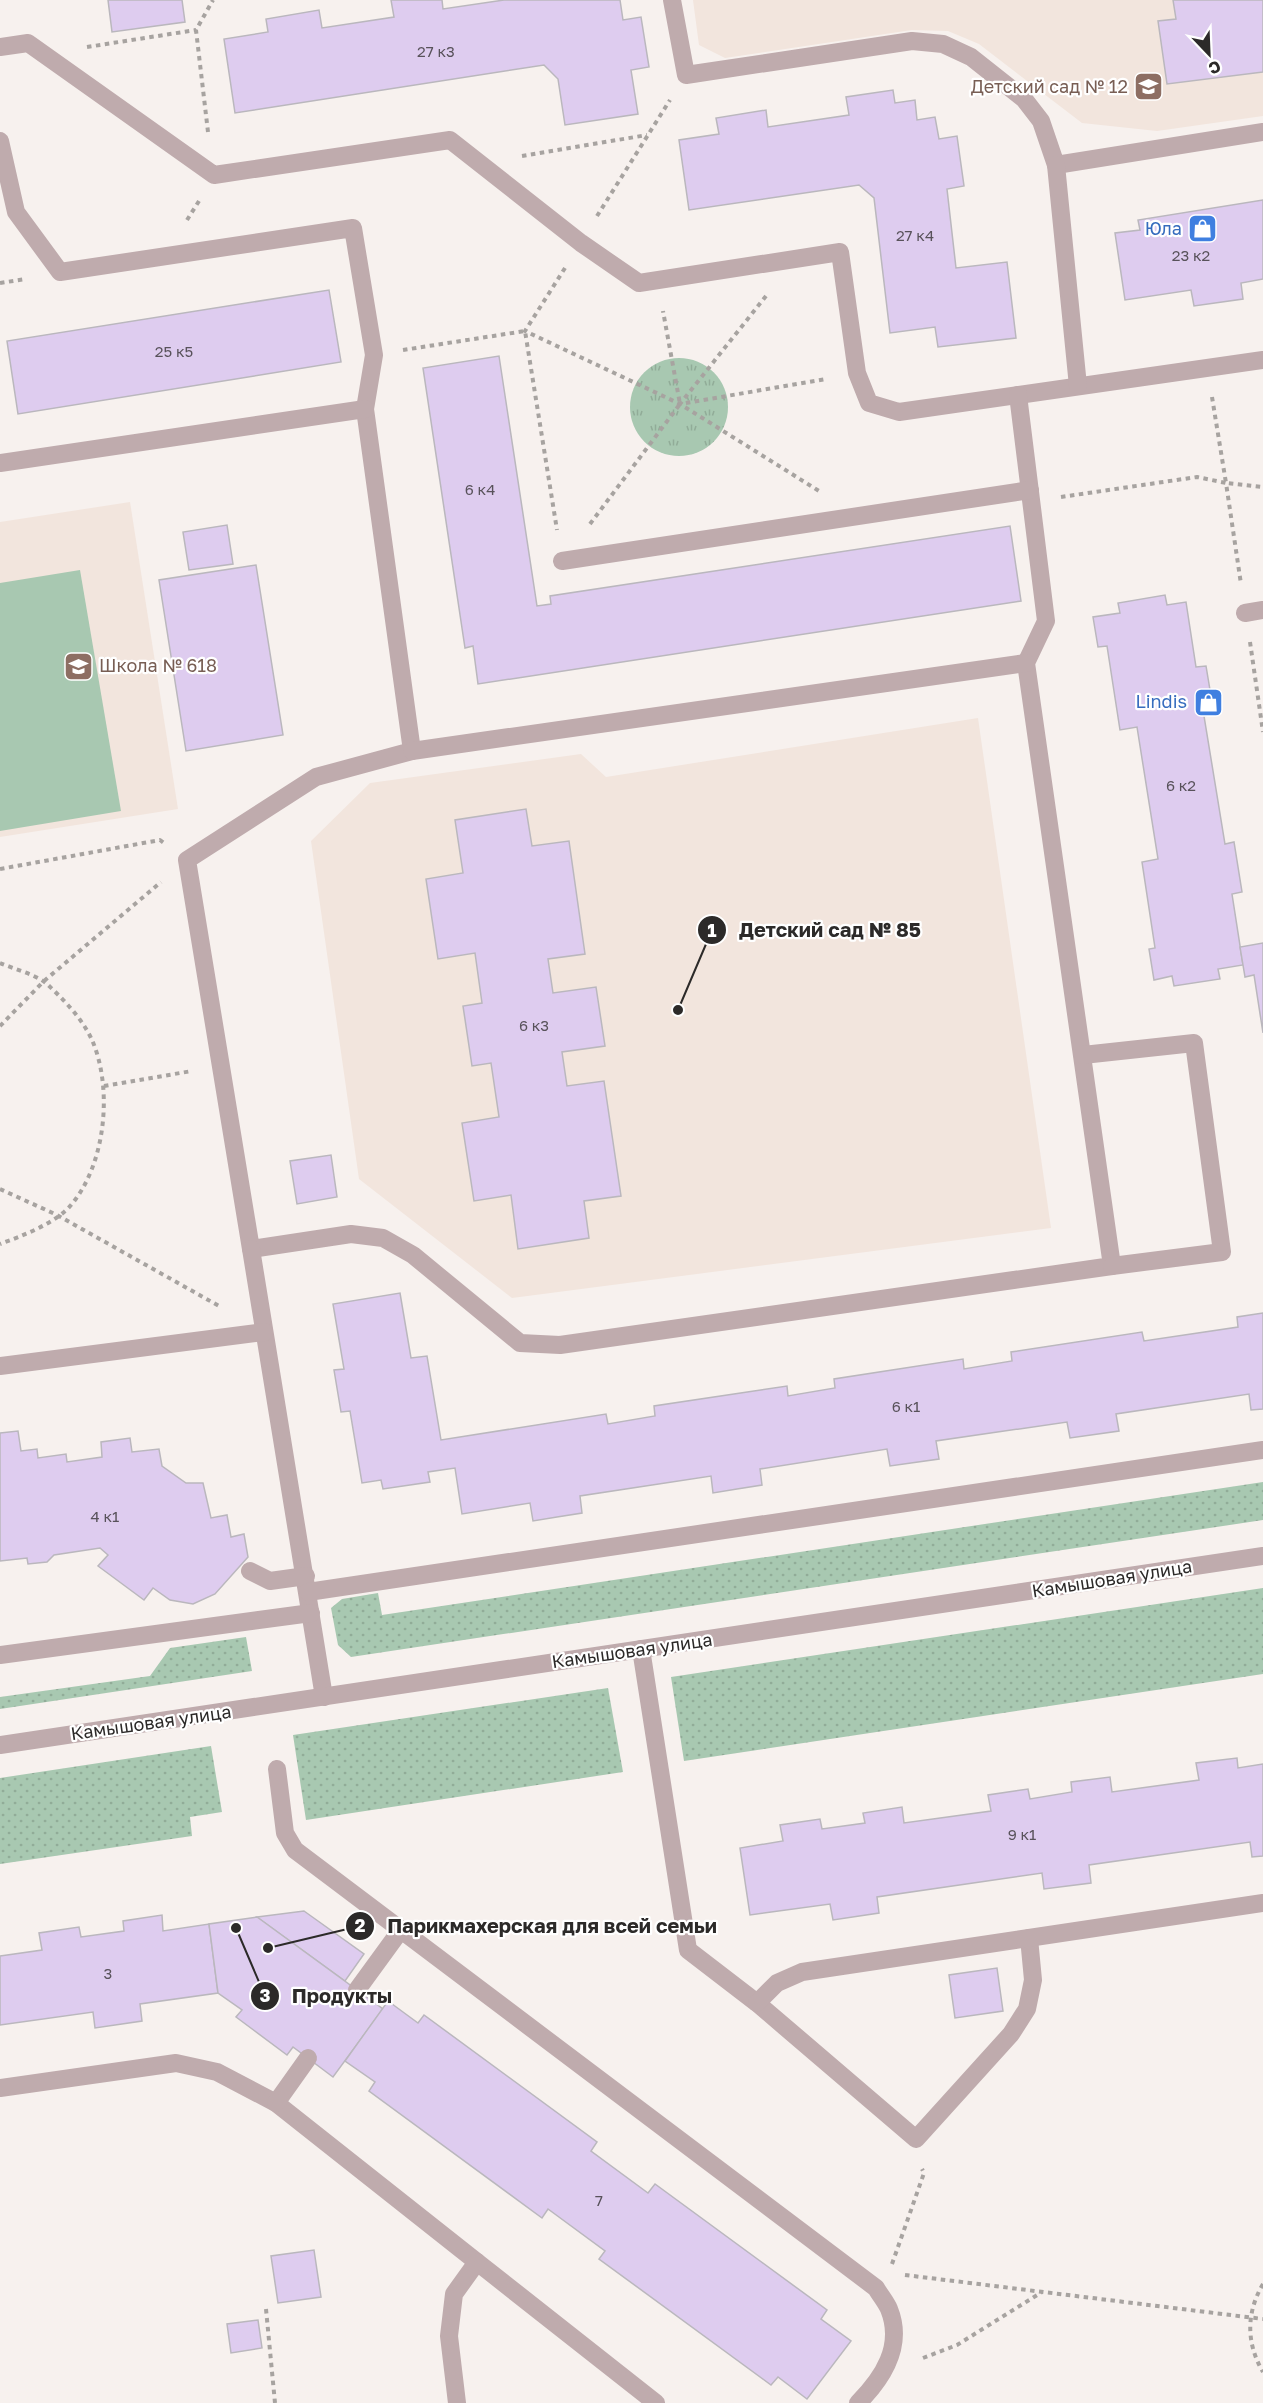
<svg xmlns="http://www.w3.org/2000/svg" width="1263" height="2403" font-family="'Golos Text',sans-serif">
	<defs>
		<pattern id="grass-dots" width="8" height="8" patternUnits="userSpaceOnUse" patternTransform="scale(1.5)"><rect width="8" height="8" fill="#a8c8b1"/><path d="M2 2h.1M6 6h.1" fill="none" stroke="#91ac98" stroke-width="1.8" stroke-linecap="round"/></pattern>
		<pattern id="park-tufts" width="24" height="20" patternUnits="userSpaceOnUse" patternTransform="scale(1.5)"><rect width="24" height="20" fill="#a8c8b1"/><path d="M3 7l-1-3M5 7V3M7 7l1-3M15 17l-1-3M17 17v-4M19 17l1-3" fill="none" stroke="#91ac98"/></pattern>
	</defs>
	<rect width="100%" height="100%" fill="#f7f1ee"/>
	<g fill="#f2e5dd">
		<path d="M693,0H1263V116L1157,131L1082,123L979,44L948,31L912,30L725,58L699,45Z"/>
		<path d="M130,502L178,809L0,837V522Z"/>
		<path d="M978,718L1051,1228L512,1298L359,1179L311,841L370,783L581,754L606,777Z"/>
	</g>
	<g fill="url(#grass-dots)">
		<path d="M1263,1482V1520L351,1657L338,1645L331,1608L342,1599L378,1593L382,1615Z"/>
		<path d="M1263,1588V1674L684,1761L671,1677Z"/>
		<path d="M246,1637L252,1671L0,1709V1697L150,1676L170,1648Z"/>
		<path d="M608,1688L623,1772L306,1820L293,1735Z"/>
		<path d="M211,1746L222,1812L190,1817L192,1836L0,1864V1778Z"/>
	</g>
	<circle fill="url(#park-tufts)" cx="679" cy="407" r="49"/>
	<path fill="#a8c8b1" d="M80,570L121,811L0,831V583Z"/>
	<g fill="#deccef" stroke="#bab7bd" stroke-width="1.5">
		<path d="M108,0H182L185,22L112,32Z"/>
		<path d="M391,0H442L443,9L504,0H620L623,20L641,17L649,67L631,70L638,114L565,125L558,79L544,65L235,113L224,39L268,32L266,19L319,10L322,28L394,17Z"/>
		<path d="M1173,0H1263V72L1167,84L1158,21L1176,19Z"/>
		<path d="M893,90L895,103L915,100L917,120L935,117L939,139L957,136L964,186L947,189L956,268L1007,262L1016,338L938,347L935,327L890,333L874,198L859,185L689,210L679,140L719,134L716,118L766,110L768,127L849,115L846,97Z"/>
		<path d="M1263,200V279L1241,283L1243,299L1194,306L1191,290L1125,300L1115,233L1140,230L1138,220Z"/>
		<path d="M329,290L341,362L18,414L7,341Z"/>
		<path d="M499,356L537,606L551,604L550,596L1010,526L1021,601L478,684L473,646L465,648L423,368Z"/>
		<path d="M227,525L233,564L189,570L183,532Z"/>
		<path d="M256,565L283,735L186,751L159,580Z"/>
		<path d="M1165,595L1167,605L1186,602L1196,667L1206,666L1214,714L1204,716L1225,844L1234,842L1242,892L1232,894L1243,965L1218,969L1220,979L1174,986L1172,976L1154,980L1149,949L1155,948L1142,862L1158,859L1137,727L1120,730L1107,646L1098,647L1093,617L1120,613L1118,603Z"/>
		<path d="M526,809L532,846L569,841L585,954L548,959L553,993L596,987L605,1046L562,1052L567,1086L604,1081L621,1196L584,1201L589,1238L518,1249L511,1195L474,1201L462,1123L499,1117L491,1063L472,1066L463,1006L482,1003L475,953L438,959L426,879L463,873L455,820Z"/>
		<path d="M1263,943V1033L1254,975L1245,977L1240,947Z"/>
		<path d="M331,1155L337,1197L297,1204L290,1161Z"/>
		<path d="M400,1293L411,1358L427,1356L441,1440L606,1414L608,1424L655,1416L654,1406L787,1386L788,1396L835,1388L834,1379L963,1359L964,1369L1012,1361L1011,1352L1142,1332L1144,1341L1238,1327L1237,1317L1263,1313V1409L1251,1410L1249,1394L1116,1414L1119,1431L1070,1438L1067,1422L936,1441L939,1459L890,1466L887,1449L760,1469L762,1485L737,1489L713,1493L711,1476L580,1496L582,1513L557,1517L533,1521L530,1503L462,1514L455,1468L428,1472L430,1482L383,1489L381,1480L362,1483L350,1411L341,1412L334,1370L344,1369L333,1304Z"/>
		<path d="M18,1431L21,1451L37,1449L38,1458L66,1454L67,1462L102,1457L101,1442L130,1438L132,1452L159,1449L162,1466L186,1483H203L211,1518L227,1515L231,1537L244,1534L248,1557L215,1594L193,1604L170,1600L153,1588L144,1600L98,1566L108,1555L100,1548L54,1555L47,1562L28,1564L27,1558L0,1561V1433Z"/>
		<path d="M1237,1758L1238,1768L1263,1764V1856L1252,1857L1250,1842L1089,1865L1091,1883L1044,1889L1042,1873L877,1897L879,1913L833,1920L830,1904L750,1915L740,1848L783,1841L780,1825L820,1819L822,1829L865,1823L863,1813L902,1807L904,1823L991,1811L988,1795L1028,1789L1030,1799L1072,1792L1071,1782L1110,1777L1112,1792L1199,1780L1196,1763Z"/>
		<path d="M304,1911L364,1954L345,1981L257,1917Z"/>
		<path d="M162,1915L163,1931L209,1924L218,1993L140,2004L142,2021L95,2028L93,2012L0,2025V1956L42,1950L39,1933L79,1927L81,1937L124,1931L123,1921Z"/>
		<path d="M257,1917L383,2009L333,2077L293,2047L287,2055L236,2017L242,2010L218,1993L209,1924Z"/>
		<path d="M997,1968L1003,2011L955,2018L949,1975Z"/>
		<path d="M388,2001L418,2023L424,2015L597,2142L591,2151L648,2193L655,2184L827,2310L821,2319L851,2341L807,2399L778,2377L771,2385L599,2259L605,2251L548,2209L542,2218L369,2091L375,2082L345,2061Z"/>
		<path d="M314,2250L321,2297L278,2303L271,2256Z"/>
		<path d="M258,2320L262,2348L231,2353L227,2324Z"/>
	</g>
	<g fill="none" stroke-linecap="round" stroke-linejoin="round">
		<g stroke="#a7a3a0" stroke-width="4" stroke-dasharray="4.5 4.5" stroke-linecap="butt">
			<path d="M87,47L196,30"/>
			<path d="M208,132L196,30L213,0"/>
			<path d="M522,156L647,135"/>
			<path d="M597,216L670,100"/>
			<path d="M187,220L199,201"/>
			<path d="M565,268L525,331L680,404L819,491"/>
			<path d="M0,283L26,279"/>
			<path d="M766,296L680,404L826,379"/>
			<path d="M403,350L525,331L557,530"/>
			<path d="M1212,397L1226,483L1263,487"/>
			<path d="M1061,497L1197,477L1226,483L1241,584"/>
			<path d="M590,524L680,404L663,311"/>
			<path d="M1250,642L1263,732"/>
			<path d="M0,869L160,840L164,843"/>
			<path d="M0,963C14,969 34,974 46,983C63,999 82,1018 92,1040C113,1088 106,1164 71,1205C56,1223 22,1236 0,1244"/>
			<path d="M0,1026L44,981L161,882"/>
			<path d="M104,1086L192,1071"/>
			<path d="M0,1189L57,1215L219,1306"/>
			<path d="M892,2264L924,2173L922,2169"/>
			<path d="M905,2275L1263,2319"/>
			<path d="M1263,2284C1246,2313 1246,2343 1263,2372"/>
			<path d="M266,2309L275,2403"/>
			<path d="M923,2358L957,2345L1042,2292"/>
		</g>
		<g stroke="#bfabad" stroke-width="18">
			<path d="M672,0L686,75L912,41L943,44L971,57L1024,99L1041,121L1056,165L1263,132"/>
			<path d="M0,47L28,43L214,175L450,140L581,243L639,283L840,252L857,373L869,403L899,412L1263,360"/>
			<path d="M0,141L16,212L60,272L353,228L374,355L365,409L412,751L316,777L187,860L251,1249L351,1234L383,1238L413,1255L520,1343L560,1345L1112,1266L1026,663L1046,621L1018,395"/>
			<path d="M1056,165L1078,386"/>
			<path d="M0,463L365,409"/>
			<path d="M562,561L1030,490"/>
			<path d="M1245,613L1263,610"/>
			<path d="M412,751L1026,663"/>
			<path d="M1083,1055L1194,1043L1222,1252L1112,1266"/>
			<path d="M251,1249L324,1697"/>
			<path d="M0,1366L264,1332"/>
			<path d="M250,1571L270,1581L306,1576"/>
			<path d="M308,1592L1263,1450"/>
			<path d="M641,1649L688,1950L757,2003L916,2139L1011,2034L1027,2009L1033,1980L1029,1938"/>
			<path d="M0,1655L311,1613"/>
			<path d="M277,1769L285,1833L295,1850L876,2288C880,2295 886,2302 889,2309C904,2346 883,2378 858,2403"/>
			<path d="M357,1990L400,1931"/>
			<path d="M757,2003L777,1983L802,1972L1263,1903"/>
			<path d="M0,2088L176,2063L217,2072L276,2103L477,2262"/>
			<path d="M276,2103L308,2058"/>
			<path d="M457,2403L449,2336L454,2294L477,2262L656,2403"/>
		</g>
		<path stroke="#bfabad" stroke-width="18" d="M0,1745L1263,1556"/>
	</g>
	<defs>
		<symbol id="school-square" viewBox="-11 -11 22 22"><rect x="-9" y="-9" width="18" height="18" rx="4" fill="#8d6e63" stroke="#fff"/><path d="M0-5L7-2L0 1L-7-2ZM-4 1L0 2.5L4 1V4Q0 6-4 4Z" fill="#fff"/></symbol>
		<symbol id="shop-square" viewBox="-11 -11 22 22"><rect x="-9" y="-9" width="18" height="18" rx="4" fill="#3f7fe0" stroke="#fff"/><path d="M-5-2.5h2.3a2.7 3.5 0 0 1 5.4 0H5L5.5 6h-11ZM-1.5-2.5h3a1.5 2.3 0 0 0-3 0Z" fill="#fff"/></symbol>
	</defs>
	<g fill-rule="evenodd">
		<use href="#school-square" x="1132" y="70" width="33" height="33"/>
		<use href="#shop-square" x="1186" y="212" width="33" height="33"/>
		<use href="#school-square" x="62" y="650" width="33" height="33"/>
		<use href="#shop-square" x="1192" y="686" width="33" height="33"/>
	</g>
	<g text-anchor="middle" stroke-width="4.5" stroke-linejoin="round" paint-order="stroke">
		<g font-size="15" fill="#58525a">
			<text x="436" y="57">27 к3</text>
			<text x="915" y="241">27 к4</text>
			<text x="1191" y="261">23 к2</text>
			<text x="174" y="357">25 к5</text>
			<text x="480" y="495">6 к4</text>
			<text x="1181" y="791">6 к2</text>
			<text x="534" y="1031">6 к3</text>
			<text x="906" y="1412">6 к1</text>
			<text x="105" y="1522">4 к1</text>
			<text x="1022" y="1840">9 к1</text>
			<text x="108" y="1979">3</text>
			<text x="599" y="2206">7</text>
		</g>
		<g font-size="18" fill="#785e54" stroke="#fff" text-anchor="end">
			<text x="1128" y="93">Детский сад № 12</text>
			<text x="99" y="672" text-anchor="start">Школа № 618</text>
		</g>
		<g font-size="18" fill="#366cbe" stroke="#fff" text-anchor="end">
			<text x="1182" y="235">Юла</text>
			<text x="1187" y="708">Lindis</text>
		</g>
		<g font-size="18" fill="#2c2a29" stroke="#fff">
			<text transform="translate(1112 1579) rotate(-9)" y="6">Камышовая улица</text>
			<text transform="translate(632 1651) rotate(-8)" y="6">Камышовая улица</text>
			<text transform="translate(151 1723) rotate(-8)" y="6">Камышовая улица</text>
		</g>
	</g>
	<path fill="none" stroke="#2c2a29" stroke-width="2" d="M678 1010L712 930M268 1948L360 1926M236 1928L265 1996"/>
	<g fill="#2c2a29" stroke="#fff" stroke-width="2">
		<circle cx="678" cy="1010" r="6"/>
		<circle cx="268" cy="1948" r="6"/>
		<circle cx="236" cy="1928" r="6"/>
		<circle cx="712" cy="930" r="15"/>
		<circle cx="360" cy="1926" r="15"/>
		<circle cx="265" cy="1996" r="15"/>
	</g>
	<g font-size="18" text-anchor="middle" font-weight="bold" fill="#fff">
		<text x="712" y="937">1</text>
		<text x="360" y="1932">2</text>
		<text x="265" y="2002">3</text>
	</g>
	<g font-size="20" text-anchor="middle" font-weight="bold" fill="#2c2a29" stroke="#fff" stroke-width="4.5" stroke-linejoin="round" paint-order="stroke">
		<text x="830" y="937">Детский сад № 85</text>
		<text x="552" y="1933">Парикмахерская для всей семьи</text>
		<text x="342" y="2003">Продукты</text>
	</g>
	<g transform="translate(1209 54) rotate(157)" stroke="#ffffff" stroke-width="4.5" paint-order="stroke">
	<path d="M0-4.5L10 22L0 15L-10 22Z" fill="#2c2a29"/>
	<text y="-9" font-size="16" font-weight="bold" text-anchor="middle" fill="#2c2a29">С</text>
	</g>
</svg>
